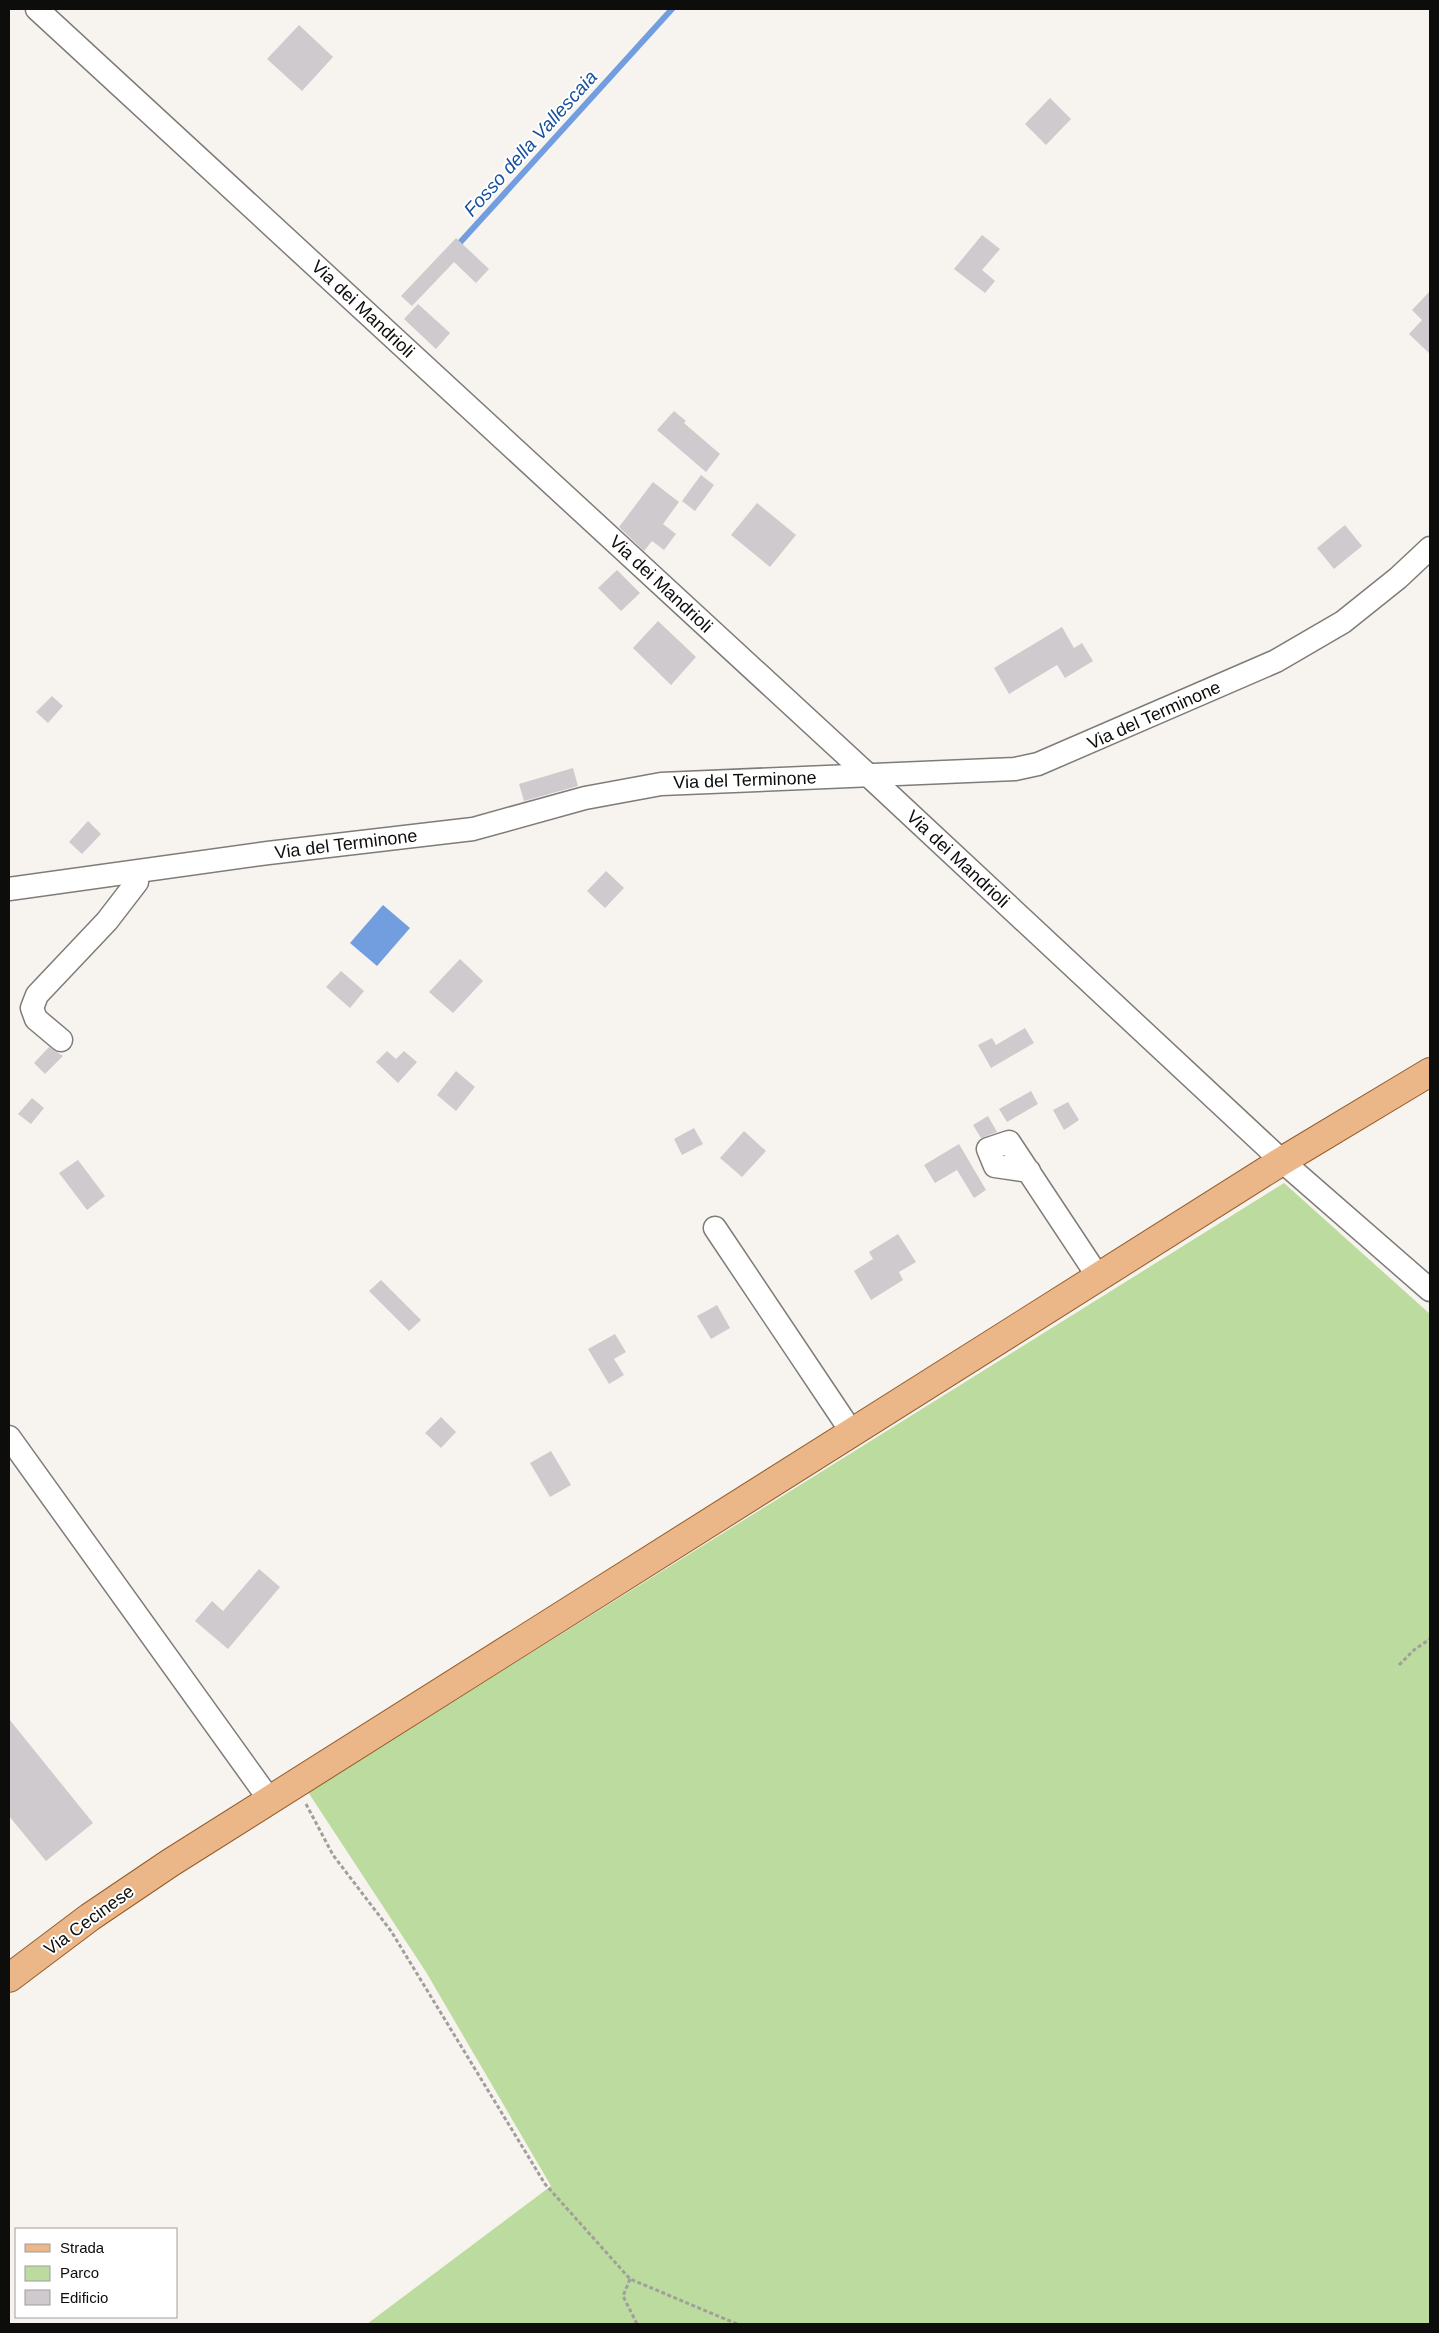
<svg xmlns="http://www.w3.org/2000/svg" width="1439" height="2333" font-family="Arial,sans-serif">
	<rect width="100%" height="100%" fill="#f7f4f0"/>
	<path fill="#bcdb9e" d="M1284,1183L1430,1314V2324H367L551,2186L426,1972L308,1792Z"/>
	<path fill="#729ee0" d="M383,905L410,928L377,966L350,943Z"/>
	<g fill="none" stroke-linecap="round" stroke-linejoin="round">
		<path stroke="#729ee0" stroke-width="6" d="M455,248L672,9"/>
	</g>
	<g fill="#cecace">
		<path d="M299,25L333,57L302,91L267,59Z"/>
		<path d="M1050,98L1071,119L1046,145L1025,124Z"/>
		<path d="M982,235L1000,249L982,270L995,281L985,293L954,269Z"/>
		<path d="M456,238L489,269L476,283L454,262L412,306L401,296Z"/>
		<path d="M1430,291V354L1409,334L1422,320L1412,310Z"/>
		<path d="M418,304L450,333L436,349L404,319Z"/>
		<path d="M674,411L686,421L684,423L720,454L706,472L657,430Z"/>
		<path d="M701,475L714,485L695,511L682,501Z"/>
		<path d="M653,482L679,502L663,524L676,534L664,550L652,541L644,551L619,527Z"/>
		<path d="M757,503L796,535L770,567L731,535Z"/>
		<path d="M1345,525L1362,546L1334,569L1317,548Z"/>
		<path d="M617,570L640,593L621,611L598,588Z"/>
		<path d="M658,621L696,657L671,685L633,648Z"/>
		<path d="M1062,627L1074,648L1082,643L1093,661L1065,678L1057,665L1009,694L994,668Z"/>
		<path d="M52,696L63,706L48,723L36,712Z"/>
		<path d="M573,768L578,786L524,801L519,784Z"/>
		<path d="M88,821L101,834L82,854L69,842Z"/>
		<path d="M606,871L624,888L605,908L587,891Z"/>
		<path d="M460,959L483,981L453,1013L429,992Z"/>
		<path d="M341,971L364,991L350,1008L326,987Z"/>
		<path d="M1025,1028L1034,1043L991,1068L978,1045L992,1038L996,1045Z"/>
		<path d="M49,1047L63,1056L45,1074L34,1063Z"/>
		<path d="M387,1051L396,1059L404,1051L417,1062L398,1083L376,1062Z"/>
		<path d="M456,1071L475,1087L456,1111L437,1095Z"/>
		<path d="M1031,1091L1038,1104L1007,1122L999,1109Z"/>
		<path d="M32,1098L44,1108L31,1124L18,1114Z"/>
		<path d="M1068,1102L1079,1120L1064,1130L1053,1110Z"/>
		<path d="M988,1116L997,1132L981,1138L973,1125Z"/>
		<path d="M694,1128L703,1144L682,1155L674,1139Z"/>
		<path d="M744,1131L766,1151L742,1177L720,1158Z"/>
		<path d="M959,1144L986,1190L974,1198L957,1170L935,1183L924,1165Z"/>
		<path d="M78,1160L105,1196L87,1210L59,1173Z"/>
		<path d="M898,1234L916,1262L899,1272L903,1280L871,1300L854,1271L873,1259L869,1252Z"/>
		<path d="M381,1280L421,1320L409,1331L369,1291Z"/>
		<path d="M717,1305L730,1328L711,1339L697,1316Z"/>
		<path d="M615,1334L626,1352L614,1359L624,1375L609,1384L588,1349Z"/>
		<path d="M441,1417L456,1432L441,1448L425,1433Z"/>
		<path d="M551,1451L571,1485L550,1497L530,1463Z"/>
		<path d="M259,1569L280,1587L228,1649L195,1621L212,1601L223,1611Z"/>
		<path d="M9,1719L93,1823L46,1861L9,1816Z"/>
	</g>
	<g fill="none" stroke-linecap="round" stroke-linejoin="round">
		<defs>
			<g id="minor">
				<path d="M37,9L868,775L1282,1161L1430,1290"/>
				<path d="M9,889L268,853L473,829L585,798L661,784L1015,769L1038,764L1276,661L1343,622L1398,578L1430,548"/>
				<path d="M61,1040L36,1019L32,1008L37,995L107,921L137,882"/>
				<path d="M1029,1171L995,1166L988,1149L1009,1142L1099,1278"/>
				<path d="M715,1228L853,1434"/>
				<path d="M9,1437L269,1799"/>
			</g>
			<path id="major" d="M9,1978L90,1917L170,1863L1282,1161L1430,1072"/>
		</defs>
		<use href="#minor" stroke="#7f7c78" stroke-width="25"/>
		<use href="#major" stroke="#955c29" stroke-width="30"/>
		<g stroke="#a19f9c" stroke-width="3" stroke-dasharray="4 2.5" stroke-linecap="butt">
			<path d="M1399,1665L1414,1650L1430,1639"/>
			<path d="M306,1804L333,1855L391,1931L545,2184L630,2279L737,2324"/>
			<path d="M630,2279L623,2296L637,2324"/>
		</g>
		<use href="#minor" stroke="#fff" stroke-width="22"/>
		<use href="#major" stroke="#ebb688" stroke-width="28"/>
	</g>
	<g text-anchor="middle" stroke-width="4" stroke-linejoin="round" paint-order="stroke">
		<g font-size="18" fill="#0d0d0b" stroke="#fff">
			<text transform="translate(363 309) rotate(43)" y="6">Via dei Mandrioli</text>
			<text transform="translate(661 584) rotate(43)" y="6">Via dei Mandrioli</text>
			<text transform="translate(1154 715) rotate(-24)" y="6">Via del Terminone</text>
			<text transform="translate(745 780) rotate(-2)" y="6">Via del Terminone</text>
			<text transform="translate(346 844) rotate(-7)" y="6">Via del Terminone</text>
			<text transform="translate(958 859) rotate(43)" y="6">Via dei Mandrioli</text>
			<text transform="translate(89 1920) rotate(-36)" y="6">Via Cecinese</text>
		</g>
		<g font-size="19" font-style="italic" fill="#18509e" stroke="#fff">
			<text transform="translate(530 143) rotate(-48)" y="7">Fosso della Vallescaia</text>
		</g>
	</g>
	<rect width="1439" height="2333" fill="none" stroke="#0d0d0b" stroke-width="20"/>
	<rect x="15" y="2228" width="162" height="90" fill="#ffffff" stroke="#9e9e9d"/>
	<rect x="25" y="2244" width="25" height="8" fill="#ebb688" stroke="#9e9e9d"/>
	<text x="60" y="2253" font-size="15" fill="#0d0d0b">Strada</text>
	<rect x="25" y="2266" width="25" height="15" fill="#bcdb9e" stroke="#9e9e9d"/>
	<text x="60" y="2278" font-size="15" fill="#0d0d0b">Parco</text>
	<rect x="25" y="2290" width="25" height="15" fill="#cecace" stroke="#9e9e9d"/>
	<text x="60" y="2303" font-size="15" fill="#0d0d0b">Edificio</text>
</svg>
